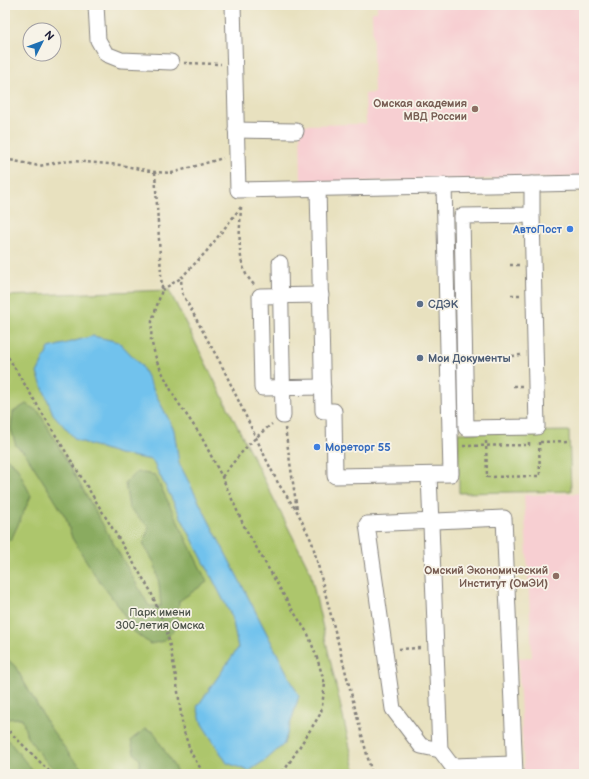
<svg xmlns="http://www.w3.org/2000/svg" width="589" height="779" font-family="'Balsamiq Sans',sans-serif">
	<rect width="100%" height="100%" fill="#f7f3e8"/>
	<filter id="ink" filterUnits="userSpaceOnUse"><feTurbulence type="fractalNoise" baseFrequency=".025" numOctaves="2"/><feDisplacementMap in="SourceGraphic" scale="8" xChannelSelector="R" yChannelSelector="G"/><feConvolveMatrix kernelMatrix="1 2 1 2 8 2 1 2 1" color-interpolation-filters="sRGB"/></filter>
	<filter id="wash" filterUnits="userSpaceOnUse"><feTurbulence type="fractalNoise" baseFrequency=".012" numOctaves="4" result="noise"/><feDisplacementMap in="SourceGraphic" scale="16" xChannelSelector="R" yChannelSelector="G"/><feGaussianBlur stdDeviation="0.9" result="paint"/><feColorMatrix in="noise" values="0 0 0 0 0 0 0 0 0 0 0 0 0 0 0 0 0 1.4 0 .05"/><feComposite in="paint" operator="in"/></filter>
	<g filter="url(#wash)">
		<rect width="100%" height="100%" fill="#e8e1bf"/>
		<g fill="#f7cfd2">
			<path d="M377,5H584V177L301,183L300,125L366,124L365,94L374,93L372,12H377Z"/>
			<path d="M584,493V774H524L518,658L532,657L524,495Z"/>
		</g>
		<g fill="#adc66c" stroke="#687454">
			<path d="M169,290L310,571L356,774H5V296Z"/>
			<path d="M569,431L571,491L459,493L458,433Z"/>
		</g>
		<g fill="#8aab60" stroke="#56664e">
			<path d="M26,404L39,412L149,606H161L159,584L155,564L143,544L149,527L129,508L125,483L137,472L155,475L207,582L179,601L177,626L164,641L150,644L132,630L120,608L97,578L72,538L66,518L50,492L25,453L16,446L11,429L13,412Z"/>
			<path d="M5,457L17,467L31,496L11,540H5Z"/>
			<path d="M5,657L15,666L49,726L72,758L90,774H59L44,759L27,737L22,718L5,719Z"/>
			<path d="M145,729L154,732C161,747 171,759 178,774H131L140,767V760L134,753L131,740Z"/>
			<path d="M5,736L35,774H5Z"/>
		</g>
		<path fill="#71c2ed" stroke="#4a7294" d="M93,336L119,342L141,365L174,430L179,463L299,696L284,744L267,759L249,771L227,763L202,724L197,707L238,648L232,617L152,460L119,454L76,440L53,414L37,373L49,348Z"/>
	</g>
	<g filter="url(#ink)">
		<g fill="none" stroke-linecap="round" stroke-linejoin="round">
			<defs>
				<g id="minor">
					<path d="M96,5L98,40L106,54L121,60L171,62"/>
					<path d="M233,5L238,190L584,183"/>
					<path d="M236,130L296,131"/>
					<path d="M532,184V215L537,427L466,428L462,216L532,215"/>
					<path d="M318,188L323,411H334L335,476L451,474L444,185"/>
					<path d="M280,263L283,416"/>
					<path d="M321,295L260,296L262,388L323,387"/>
					<path d="M429,475L440,750L452,766L514,764"/>
					<path d="M440,750L421,746L393,709L367,524L504,518L515,774"/>
				</g>
			</defs>
			<use href="#minor" stroke="#85827d" stroke-width="17"/>
			<g stroke="#85827d" stroke-width="2.5" stroke-dasharray="3 3" stroke-linecap="butt">
				<path d="M184,63L221,64"/>
				<path d="M5,159L39,166L59,162L74,161L120,165L155,172L172,173L223,158"/>
				<path d="M155,172L162,290L152,321L151,340L157,362L175,398L201,436L222,477L244,526L290,606L308,634L317,658L325,684L321,713L286,768L278,774"/>
				<path d="M241,207L206,252L181,278L182,293L223,368L268,463L278,483L298,513L312,542L372,774"/>
				<path d="M241,207C240,228 237,252 245,272C247,277 251,281 254,285"/>
				<path d="M510,265H519"/>
				<path d="M162,290L181,278"/>
				<path d="M511,295H520"/>
				<path d="M5,352L150,590L167,631L176,677L183,729L191,753L204,774"/>
				<path d="M512,356L521,355"/>
				<path d="M513,386H522"/>
				<path d="M285,428L297,510"/>
				<path d="M486,441L487,477L540,476L539,442"/>
				<path d="M540,442L568,441"/>
				<path d="M463,446L529,445V442H531"/>
				<path d="M222,477C238,456 251,440 272,424"/>
				<path d="M399,649L422,648"/>
				<path d="M5,727L52,774"/>
			</g>
			<use href="#minor" stroke="#fff" stroke-width="15"/>
		</g>
	</g>
	<g fill="#8d6e63" stroke="#f7f3e8" stroke-width="1.5">
		<circle cx="475" cy="109" r="4"/>
		<circle cx="556" cy="576" r="4"/>
	</g>
	<g fill="#3f7fe0" stroke="#f7f3e8" stroke-width="1.5">
		<circle cx="570" cy="229" r="4"/>
		<circle cx="317" cy="447" r="4"/>
	</g>
	<g fill="#5c6f8a" stroke="#f7f3e8" stroke-width="1.5">
		<circle cx="420" cy="304" r="4"/>
		<circle cx="420" cy="358" r="4"/>
	</g>
	<g text-anchor="middle" stroke-width="3.5" stroke-linejoin="round" paint-order="stroke">
		<g font-size="11" font-weight="bold" fill="#785e54" stroke="#f7f3e8" text-anchor="end">
			<text x="467" y="107">Омская академия<tspan x="467" dy="13">МВД России</tspan></text>
			<text x="548" y="574">Омский Экономический<tspan x="548" dy="13">Институт (ОмЭИ)</tspan></text>
		</g>
		<g font-size="11" font-weight="bold" fill="#366cbe" stroke="#f7f3e8" text-anchor="end">
			<text x="562" y="233">АвтоПост</text>
			<text x="325" y="451" text-anchor="start">Мореторг 55</text>
		</g>
		<g font-size="11" font-weight="bold" fill="#4e5e75" stroke="#f7f3e8" text-anchor="start">
			<text x="428" y="308">СДЭК</text>
			<text x="428" y="362">Мои Документы</text>
		</g>
		<g font-size="11" fill="#4c534a" stroke="#f7f3e8">
			<text x="160" y="616">Парк имени<tspan x="160" dy="13">300-летия Омска</tspan></text>
		</g>
	</g>
	<rect width="589" height="779" fill="none" stroke="#f7f3e8" stroke-width="20"/>
	<g transform="translate(42 42) rotate(48)"><circle r="19" fill="#f7f3e8" stroke="#a29fa3"/>
	<path d="M0-3L7 15L0 10L-7 15Z" fill="#1f6fb2"/>
	<text y="-6" font-size="11" font-weight="bold" text-anchor="middle" fill="#22223b">N</text>
	</g>
</svg>
